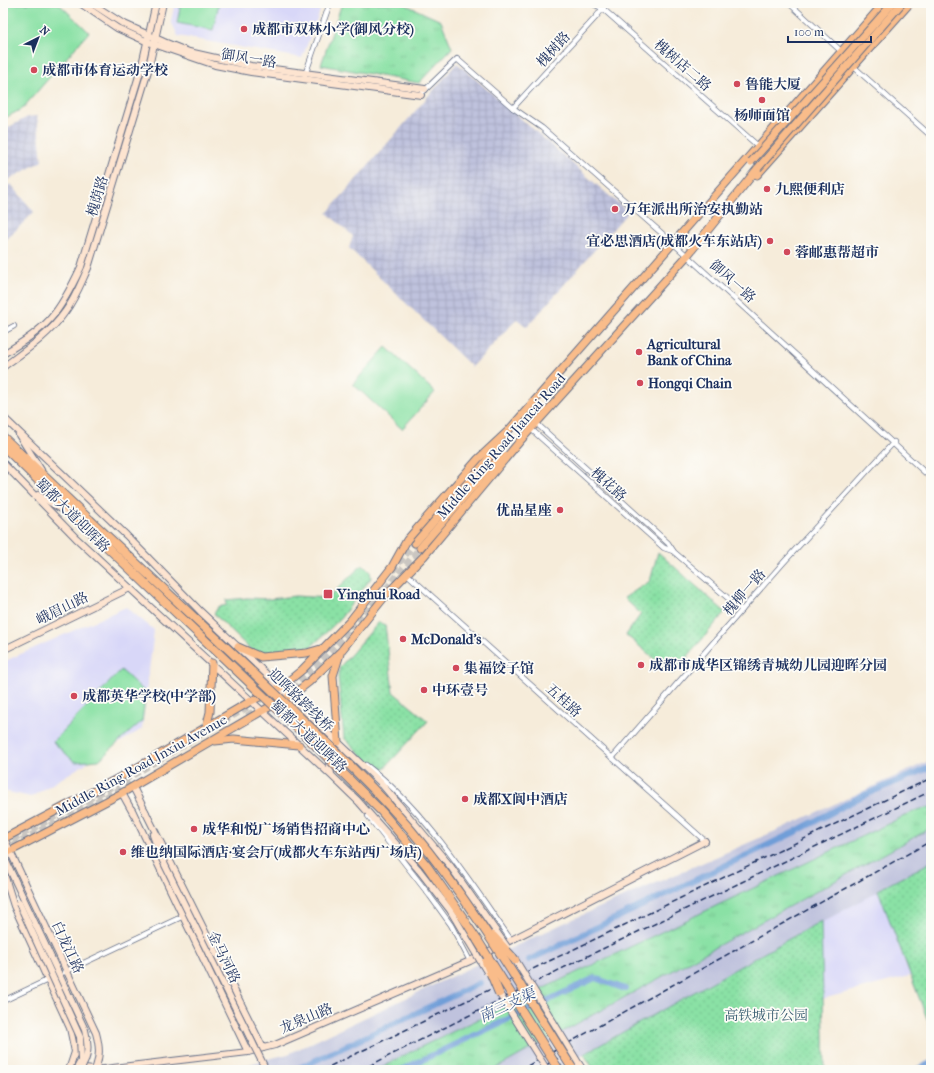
<svg xmlns="http://www.w3.org/2000/svg" width="934" height="1073" font-family="'IM FELL French Canon','Noto Serif SC',serif">
	<defs>
		<pattern id="industrial-grid" width="8" height="8" patternUnits="userSpaceOnUse"><rect width="8" height="8" fill="#bfc2dd"/><path d="M0 4h8M4 0v8" fill="none" stroke="#a4a7c0"/></pattern>
		<pattern id="grass-tufts" width="24" height="20" patternUnits="userSpaceOnUse"><rect width="24" height="20" fill="#8ae1a5"/><path d="M3 7l-1-3M5 7V3M7 7l1-3M15 17l-1-3M17 17v-4M19 17l1-3" fill="none" stroke="#76c190"/></pattern>
		<pattern id="park-dots" width="8" height="8" patternUnits="userSpaceOnUse"><rect width="8" height="8" fill="#8ae1a5"/><path d="M2 2h.1M6 6h.1" fill="none" stroke="#76c190" stroke-width="1.8" stroke-linecap="round"/></pattern>
	</defs>
	<rect width="100%" height="100%" fill="#fdfcf7"/>
	<filter id="ink" filterUnits="userSpaceOnUse"><feTurbulence type="fractalNoise" baseFrequency=".025" numOctaves="2"/><feDisplacementMap in="SourceGraphic" scale="8" xChannelSelector="R" yChannelSelector="G"/><feConvolveMatrix kernelMatrix="1 2 1 2 8 2 1 2 1" color-interpolation-filters="sRGB"/></filter>
	<filter id="wash" filterUnits="userSpaceOnUse"><feTurbulence type="fractalNoise" baseFrequency=".012" numOctaves="4" result="noise"/><feDisplacementMap in="SourceGraphic" scale="16" xChannelSelector="R" yChannelSelector="G"/><feGaussianBlur stdDeviation="0.9" result="paint"/><feColorMatrix in="noise" values="0 0 0 0 0 0 0 0 0 0 0 0 0 0 0 0 0 1.4 0 .05"/><feComposite in="paint" operator="in"/></filter>
	<g filter="url(#wash)">
		<rect width="100%" height="100%" fill="#f6ecda"/>
		<g fill="#d8d7f8">
			<path d="M175,3H323L302,58L178,36L171,21Z"/>
			<path d="M126,607L154,630L142,729L31,797L3,791V662Z"/>
			<path d="M878,890L910,976L822,999L821,921Z"/>
		</g>
		<g fill="url(#industrial-grid)">
			<path d="M457,63L628,212L527,327L517,319L472,367L349,248L353,236L327,213Z"/>
			<path d="M37,116L42,161L3,183V130L28,117Z"/>
			<path d="M11,184L34,212L3,243V188Z"/>
		</g>
		<path fill="#bfc2dd" d="M931,760V862L584,1054L551,1070H226L288,1054L564,923L780,829Z"/>
		<g fill="url(#grass-tufts)" stroke="#528882">
			<path d="M342,3H402L441,21L452,48L419,83L321,65Z"/>
			<path d="M931,807V828L493,1070H378L406,1054L917,810Z"/>
		</g>
		<g fill="url(#park-dots)" stroke="#528882">
			<path d="M658,552L725,612L673,674L626,635L641,614L624,598L650,581Z"/>
			<path d="M362,565L370,571L371,578L340,619L311,647L260,653L251,650L214,614L218,607L227,605L226,600L247,598L270,599L295,596L328,598Z"/>
			<path d="M379,622L385,625L393,692L428,721L380,773L344,738L338,676L340,667Z"/>
			<path d="M931,862V1029L878,890Z"/>
			<path d="M821,921L825,1070H594L584,1054Z"/>
		</g>
		<g fill="#8ae1a5" stroke="#528882">
			<path d="M58,3L89,32L22,109L3,119V4Z"/>
			<path d="M181,3H219L213,30L177,23Z"/>
			<path d="M386,347L435,392L402,429L353,384Z"/>
			<path d="M121,670L146,693L142,721L99,760L75,762L53,742Z"/>
		</g>
		<g fill="none" stroke-linecap="round" stroke-linejoin="round">
			<g stroke="#709ed8" stroke-width="6">
				<path d="M529,960L795,832L862,796L931,767"/>
				<path d="M295,1070L480,983"/>
				<path d="M401,1070L595,978L625,989"/>
				<path d="M916,1070L931,1063"/>
			</g>
		</g>
	</g>
	<g filter="url(#ink)">
		<g fill="none" stroke-linecap="round" stroke-linejoin="round">
			<g stroke="#cac6c1" stroke-width="7" stroke-dasharray="7 3.5" stroke-linecap="butt">
				<path d="M392,571L415,543"/>
				<path d="M247,716C270,702 293,686 313,669C352,635 387,587 420,548"/>
				<path d="M3,844L126,779L266,696"/>
				<path d="M3,850L132,783"/>
			</g>
			<defs>
				<g id="street">
					<path d="M591,3L602,8L758,146"/>
					<path d="M789,3L842,52L854,67L931,136"/>
					<path d="M305,75L330,3"/>
					<path d="M423,92L457,59L513,108L542,128L674,244L931,478"/>
					<path d="M513,108L596,17L607,3"/>
					<path d="M3,332L14,326"/>
					<path d="M536,423L668,543L674,552L742,610"/>
					<path d="M531,429L664,548L673,551"/>
					<path d="M407,574L705,841"/>
					<path d="M612,758L784,562L894,442"/>
					<path d="M366,765C424,809 469,880 511,940"/>
					<path d="M368,816L430,896L451,925L470,961"/>
					<path d="M3,1001L192,912"/>
				</g>
				<g id="secondary">
					<path d="M80,3L117,28L148,42L215,65L251,72L421,95"/>
					<path d="M91,3L122,23L164,42L189,52L251,66L425,89"/>
					<path d="M3,354C48,328 59,314 81,267L141,69L156,3"/>
					<path d="M3,367C25,351 49,335 65,312C75,299 81,283 88,268L148,71L163,3"/>
					<path d="M3,417L126,535L200,611L380,782L451,867"/>
					<path d="M19,435L41,470"/>
					<path d="M3,463L76,538L331,775L358,801L419,870"/>
					<path d="M38,495L68,513"/>
					<path d="M3,650L130,588"/>
					<path d="M331,774L329,762L332,756L338,752L350,754"/>
					<path d="M133,787L146,813"/>
					<path d="M122,793L133,813"/>
					<path d="M132,810L248,1052"/>
					<path d="M145,811L263,1048"/>
					<path d="M153,835L160,855"/>
					<path d="M3,836L96,1033C100,1048 100,1056 95,1070"/>
					<path d="M3,871L14,906L70,1028L75,1052L69,1070"/>
					<path d="M579,1064L583,1070"/>
					<path d="M77,1068L93,1070"/>
					<path d="M96,1070L248,1052L275,1045L470,961L705,841"/>
				</g>
				<g id="primary">
					<path d="M757,175L910,3"/>
					<path d="M415,543L484,464L499,444"/>
					<path d="M420,548L489,468L503,456"/>
					<path d="M238,647L261,657L307,653L324,648"/>
					<path d="M206,728L210,712L212,663"/>
					<path d="M215,741L234,739L299,745"/>
					<path d="M338,742L333,676L340,654"/>
					<path d="M3,839L126,774L251,701L281,687L302,670L350,621L392,567L407,540L478,459L508,431L884,3"/>
					<path d="M3,855L122,793L262,711L291,696L309,682L341,651L386,595L424,556L520,441L687,256L758,168"/>
				</g>
				<g id="highway">
					<path d="M3,437L90,520"/>
					<path d="M3,446L85,526"/>
					<path d="M456,877L469,902"/>
					<path d="M462,918L478,941"/>
				</g>
			</defs>
			<use href="#street" stroke="#687189" stroke-width="6"/>
			<use href="#secondary" stroke="#687189" stroke-width="8"/>
			<use href="#primary" stroke="#687189" stroke-width="9"/>
			<use href="#highway" stroke="#687189" stroke-width="10"/>
			<use href="#street" stroke="#fff" stroke-width="4.5"/>
			<use href="#secondary" stroke="#fde4d0" stroke-width="6"/>
			<use href="#primary" stroke="#f9bc8a" stroke-width="7"/>
			<use href="#highway" stroke="#f9bc8a" stroke-width="8"/>
			<g stroke="#1b2f5e" stroke-width="1.5" stroke-dasharray="6 3" stroke-linecap="butt">
				<path d="M322,1070L931,778"/>
				<path d="M361,1070L567,966L931,791"/>
				<path d="M520,1070L931,841"/>
				<path d="M537,1070L571,1051"/>
			</g>
			<defs>
				<g id="secondary-bridge">
					<path d="M3,855L85,1030C89,1045 89,1057 80,1070"/>
					<path d="M160,855L266,1070"/>
					<path d="M451,867L507,947"/>
					<path d="M419,870L450,910L487,972"/>
					<path d="M19,903L80,1037L81,1061L76,1070"/>
					<path d="M513,956L579,1064"/>
					<path d="M497,990L547,1070"/>
				</g>
				<g id="primary-bridge">
					<path d="M751,162L893,3"/>
					<path d="M758,168L902,3"/>
				</g>
				<g id="highway-bridge">
					<path d="M90,520C155,581 220,641 284,702C327,743 372,785 411,830C473,904 521,987 572,1068"/>
					<path d="M85,526L315,745L382,812L427,866L466,922"/>
					<path d="M493,936L515,960"/>
					<path d="M478,941L559,1070"/>
					<path d="M486,962L499,993"/>
				</g>
			</defs>
			<use href="#secondary-bridge" stroke="#687189" stroke-width="8" stroke-linecap="butt"/>
			<use href="#primary-bridge" stroke="#687189" stroke-width="9" stroke-linecap="butt"/>
			<use href="#highway-bridge" stroke="#687189" stroke-width="10" stroke-linecap="butt"/>
			<use href="#secondary-bridge" stroke="#fde4d0" stroke-width="6"/>
			<use href="#primary-bridge" stroke="#f9bc8a" stroke-width="7"/>
			<use href="#highway-bridge" stroke="#f9bc8a" stroke-width="8"/>
		</g>
	</g>
	<g fill="#d1495b" stroke="#fdfcf7" stroke-width="1.5">
		<circle cx="244" cy="29" r="4"/>
		<circle cx="34" cy="70" r="4"/>
		<circle cx="737" cy="84" r="4"/>
		<circle cx="762" cy="100" r="4"/>
		<circle cx="767" cy="189" r="4"/>
		<circle cx="615" cy="209" r="4"/>
		<circle cx="770" cy="241" r="4"/>
		<circle cx="787" cy="252" r="4"/>
		<circle cx="639" cy="352" r="4"/>
		<circle cx="640" cy="383" r="4"/>
		<circle cx="560" cy="510" r="4"/>
		<rect x="323" y="589" width="10" height="10" rx="2"/>
		<circle cx="403" cy="639" r="4"/>
		<circle cx="641" cy="665" r="4"/>
		<circle cx="456" cy="668" r="4"/>
		<circle cx="424" cy="690" r="4"/>
		<circle cx="74" cy="696" r="4"/>
		<circle cx="465" cy="799" r="4"/>
		<circle cx="194" cy="829" r="4"/>
		<circle cx="123" cy="852" r="4"/>
	</g>
	<g text-anchor="middle" stroke-width="3.5" stroke-linejoin="round" paint-order="stroke">
		<g font-size="14" font-weight="bold" fill="#1b2f5e" stroke="#fdfcf7" text-anchor="start">
			<text x="252" y="34">成都市双林小学(御风分校)</text>
			<text x="42" y="75">成都市体育运动学校</text>
			<text x="745" y="89">鲁能大厦</text>
			<text x="762" y="120" text-anchor="middle">杨师面馆</text>
			<text x="775" y="194">九熙便利店</text>
			<text x="623" y="214">万年派出所治安执勤站</text>
			<text x="762" y="246" text-anchor="end">宜必思酒店(成都火车东站店)</text>
			<text x="795" y="257">蓉邮惠帮超市</text>
			<text x="647" y="349">Agricultural<tspan x="647" dy="16">Bank of China</tspan></text>
			<text x="648" y="388">Hongqi Chain</text>
			<text x="552" y="515" text-anchor="end">优品星座</text>
			<text x="337" y="599">Yinghui Road</text>
			<text x="411" y="644">McDonald's</text>
			<text x="649" y="670">成都市成华区锦绣青城幼儿园迎晖分园</text>
			<text x="464" y="673">集福饺子馆</text>
			<text x="432" y="695">中环壹号</text>
			<text x="82" y="701">成都英华学校(中学部)</text>
			<text x="473" y="804">成都X阆中酒店</text>
			<text x="202" y="834">成华和悦广场销售招商中心</text>
			<text x="131" y="857">维也纳国际酒店·宴会厅(成都火车东站西广场店)</text>
		</g>
		<g font-size="14" fill="#1b2f5e" stroke="#fdfcf7">
			<text transform="translate(553 49) rotate(-48)" y="5">槐树路</text>
			<text transform="translate(249 58) rotate(9)" y="5">御风一路</text>
			<text transform="translate(683 65) rotate(41)" y="5">槐树店二路</text>
			<text transform="translate(97 196) rotate(-73)" y="5">槐荫路</text>
			<text transform="translate(733 281) rotate(42)" y="5">御风一路</text>
			<text transform="translate(501 446) rotate(-49)" y="5">Middle Ring Road Jiancai Road</text>
			<text transform="translate(609 484) rotate(42)" y="5">槐花路</text>
			<text transform="translate(73 515) rotate(45)" y="5">蜀都大道迎晖路</text>
			<text transform="translate(744 592) rotate(-49)" y="5">槐柳一路</text>
			<text transform="translate(62 608) rotate(-26)" y="5">峨眉山路</text>
			<text transform="translate(301 700) rotate(44)" y="5">迎晖路跨线桥</text>
			<text transform="translate(564 700) rotate(42)" y="5">五桂路</text>
			<text transform="translate(309 736) rotate(43)" y="5">蜀都大道迎晖路</text>
			<text transform="translate(141 765) rotate(-29)" y="5">Middle Ring Road Jnxiu Avenue</text>
			<text transform="translate(68 947) rotate(65)" y="5">白龙江路</text>
			<text transform="translate(224 957) rotate(64)" y="5">金马河路</text>
			<text transform="translate(306 1018) rotate(-23)" y="5">龙泉山路</text>
		</g>
		<g font-size="14" fill="#375c70" stroke="#fdfcf7">
			<text x="766" y="1020">高铁城市公园</text>
		</g>
		<g font-size="15" font-style="italic" fill="#3d5b8f" stroke="#fdfcf7">
			<text transform="translate(507 1005) rotate(-25)" y="5">南三支渠</text>
		</g>
	</g>
	<rect width="934" height="1073" fill="none" stroke="#fdfcf7" stroke-width="16"/>
	<g transform="translate(38 38) rotate(42)" stroke="#fdfcf7" stroke-width="3" paint-order="stroke">
	<path d="M0-3L7 15L0 10L-7 15Z" fill="#1b2f5e"/>
	<text y="-6" font-size="11" font-weight="bold" text-anchor="middle" fill="#1b2f5e">N</text>
	</g>
	<path d="M788 36v6h83v-6" fill="none" stroke="#1b2f5e" stroke-width="2"/>
	<text x="794" y="36" font-size="12" fill="#1b2f5e" stroke="#fdfcf7" stroke-width="3" paint-order="stroke">100 m</text>
</svg>
